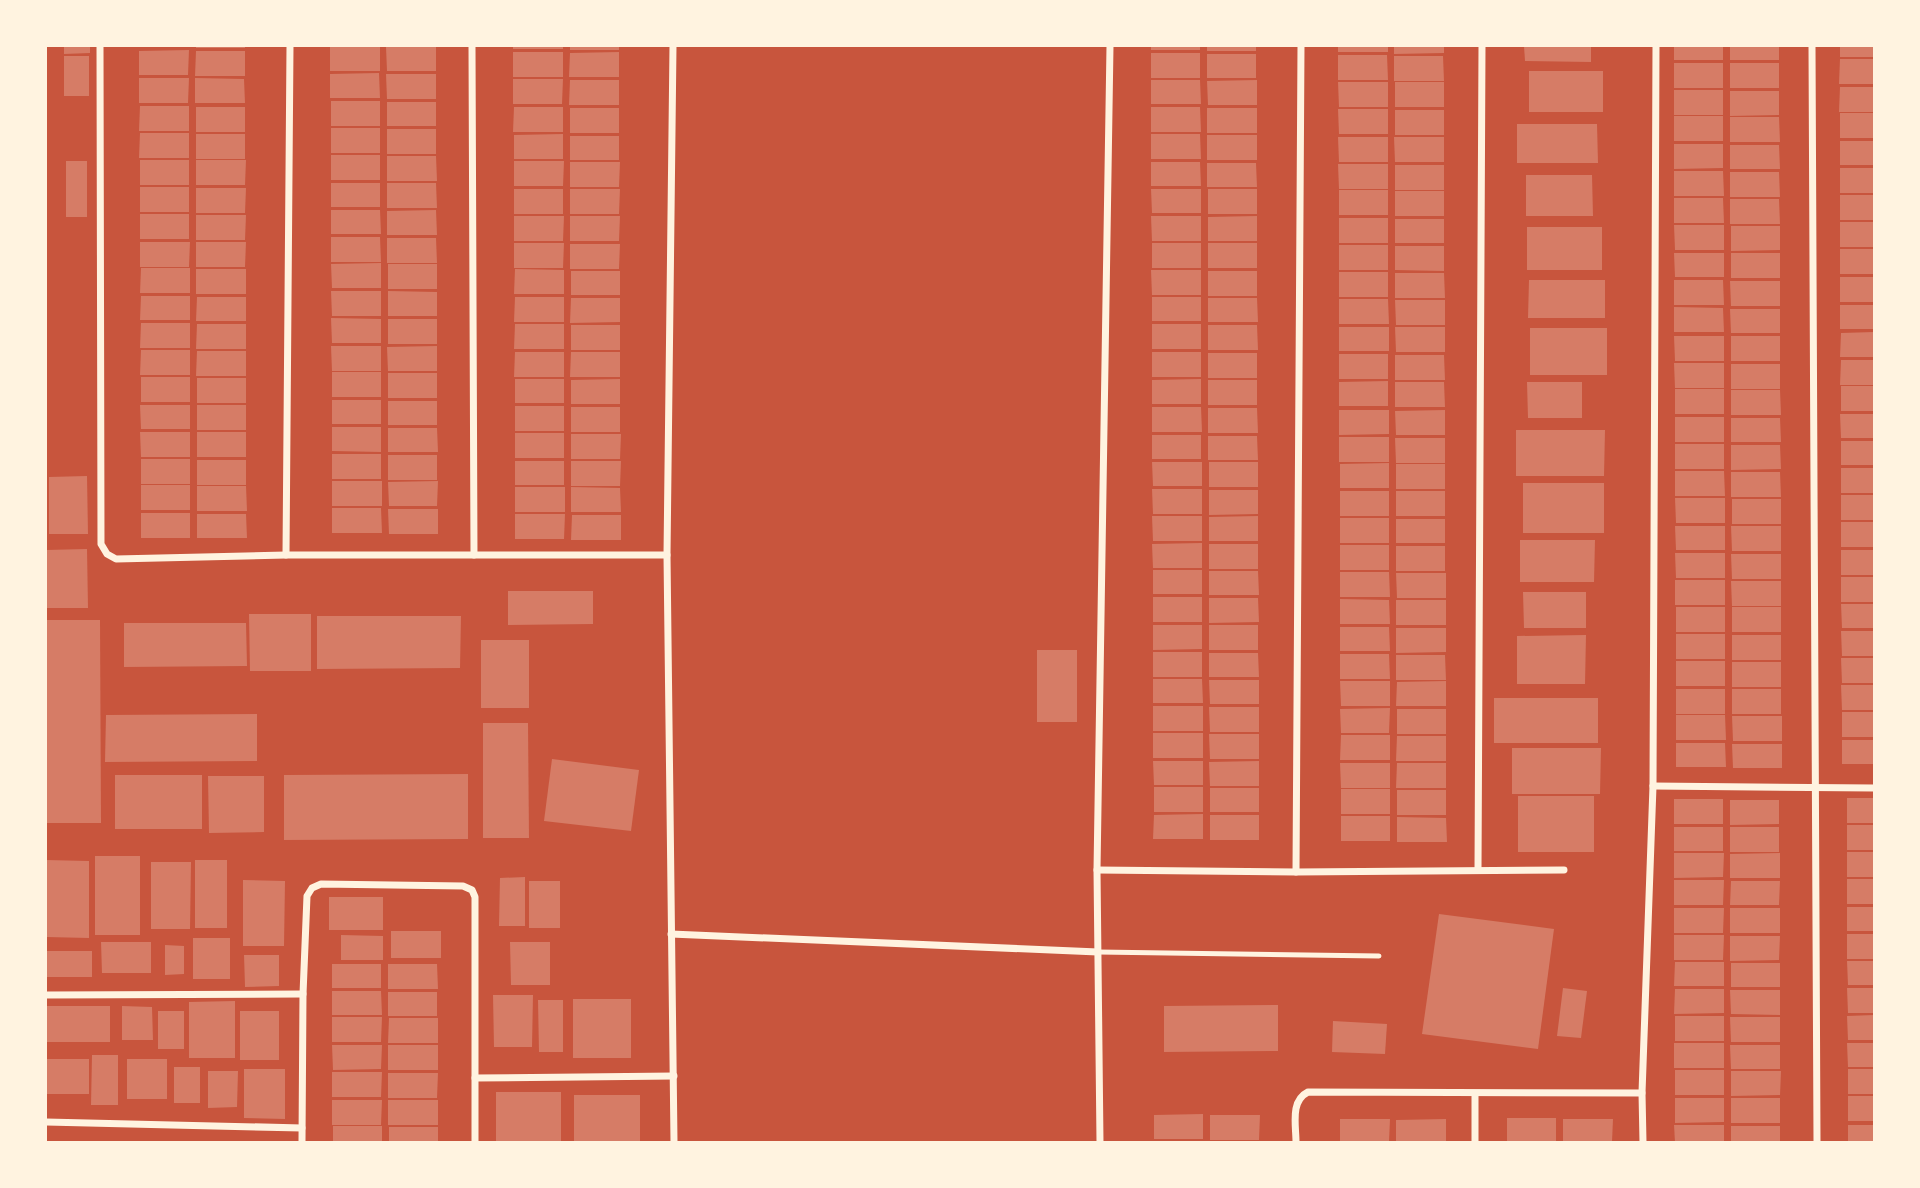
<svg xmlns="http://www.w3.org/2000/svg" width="1920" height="1188" font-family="'Roboto Condensed',sans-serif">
	<rect width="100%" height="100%" fill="#c8553d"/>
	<g fill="#d67c66">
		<path d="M64,46H90V53L64,54Z"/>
		<rect x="196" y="46" width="49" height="2"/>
		<rect x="330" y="46" width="50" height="25"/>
		<path d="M436,46V71H387L386,47Z"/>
		<rect x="513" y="46" width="50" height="3"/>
		<rect x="570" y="46" width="49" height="4"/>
		<rect x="1151" y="46" width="49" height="4"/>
		<rect x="1207" y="46" width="49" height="5"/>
		<rect x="1338" y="46" width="50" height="6"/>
		<path d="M1394,46H1444V53L1394,54Z"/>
		<path d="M1524,46H1591V62L1525,61Z"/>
		<rect x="1674" y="46" width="49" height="14"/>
		<rect x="1730" y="46" width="49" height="14"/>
		<rect x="1840" y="46" width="34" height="11"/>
		<path d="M189,50L188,75H139V51Z"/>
		<path d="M196,51H245V76H195Z"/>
		<rect x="513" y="52" width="50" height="25"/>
		<path d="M619,52V77H569L570,53Z"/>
		<rect x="1151" y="53" width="49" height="25"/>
		<rect x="1207" y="54" width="49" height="24"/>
		<path d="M1338,55H1387L1388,80H1338Z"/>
		<rect x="64" y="56" width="25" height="40"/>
		<path d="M1394,56H1443L1444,81H1394Z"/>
		<path d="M1840,59H1874V84H1839Z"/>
		<rect x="1674" y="63" width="49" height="25"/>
		<rect x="1730" y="63" width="49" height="25"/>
		<rect x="1529" y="71" width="74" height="41"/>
		<path d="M379,73L380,98H330V74Z"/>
		<path d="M386,74H436V99H387Z"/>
		<path d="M139,78H189L188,103H139Z"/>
		<path d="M195,78L244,79L245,103H195Z"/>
		<path d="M513,79H563L562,104H513Z"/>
		<path d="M570,80H619V105H569Z"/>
		<path d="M1151,80H1200L1201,104H1151Z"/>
		<path d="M1257,80V105H1208L1207,81Z"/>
		<path d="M1338,82H1388V107H1339Z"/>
		<rect x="1395" y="82" width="49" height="25"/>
		<path d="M1840,87H1874V112H1839Z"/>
		<rect x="1674" y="90" width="49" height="25"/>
		<path d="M1730,91H1779V115L1730,116Z"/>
		<rect x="331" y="101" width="49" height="25"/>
		<rect x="387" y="102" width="49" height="24"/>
		<path d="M140,106H189V131H139Z"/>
		<rect x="196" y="107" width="49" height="25"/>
		<path d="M514,107H563V132H513Z"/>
		<path d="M1151,107H1200L1201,132H1151Z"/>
		<rect x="570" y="108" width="49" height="25"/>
		<rect x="1207" y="108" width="50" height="25"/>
		<path d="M1338,109H1388V134H1339Z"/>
		<rect x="1395" y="110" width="49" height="25"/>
		<rect x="1840" y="113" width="34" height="25"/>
		<rect x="1674" y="116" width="49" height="25"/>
		<path d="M1730,117H1779L1780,142H1730Z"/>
		<path d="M1517,124H1597L1598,163H1517Z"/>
		<rect x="331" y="128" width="49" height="25"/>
		<rect x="387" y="129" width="49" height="25"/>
		<path d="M140,133H189V158H139Z"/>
		<rect x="196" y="134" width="49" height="25"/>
		<path d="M563,134V159H514V135Z"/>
		<path d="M1151,134H1200L1201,159H1151Z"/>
		<rect x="1207" y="135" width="50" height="25"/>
		<rect x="570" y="136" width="49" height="24"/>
		<path d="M1338,137H1388V162H1339Z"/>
		<path d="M1394,137H1444V162H1395Z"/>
		<rect x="1840" y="141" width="34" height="24"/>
		<path d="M1674,144H1723V168L1674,169Z"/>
		<path d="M1730,145H1779L1780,169H1730Z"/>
		<rect x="331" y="155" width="49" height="25"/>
		<path d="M387,156H436L437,181H387Z"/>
		<rect x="140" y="160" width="49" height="25"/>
		<path d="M196,160H246L245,185H196Z"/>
		<rect x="66" y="161" width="21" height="56"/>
		<path d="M514,161H564L563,186H514Z"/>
		<path d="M570,162H620L619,187H570Z"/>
		<path d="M1151,162H1200L1201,186H1151Z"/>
		<path d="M1207,163H1256L1257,187H1207Z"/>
		<path d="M1338,164H1388V189H1339Z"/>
		<rect x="1395" y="165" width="49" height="25"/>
		<rect x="1840" y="168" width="34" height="25"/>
		<path d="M1674,171H1723L1724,196H1674Z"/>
		<path d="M1730,172H1779L1780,197H1730Z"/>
		<path d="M1526,175H1592L1593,216H1526Z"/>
		<rect x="331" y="183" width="49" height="24"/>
		<path d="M387,183H436L437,208H387Z"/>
		<rect x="140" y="187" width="49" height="25"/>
		<path d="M196,188H246L245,213H196Z"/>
		<rect x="514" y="189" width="49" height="25"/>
		<path d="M570,189H620L619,214H570Z"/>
		<path d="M1151,189H1201V213H1152Z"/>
		<rect x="1208" y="189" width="49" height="25"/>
		<rect x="1339" y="190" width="49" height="25"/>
		<rect x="1395" y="191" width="49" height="25"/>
		<rect x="1840" y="195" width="34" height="25"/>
		<path d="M1674,198H1723L1724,223H1674Z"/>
		<path d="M1730,199H1779L1780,224H1730Z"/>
		<path d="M331,210H380L381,234H331Z"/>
		<path d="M436,210L437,235H387V211Z"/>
		<rect x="140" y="214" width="49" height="25"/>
		<path d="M196,215H246L245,240H196Z"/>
		<path d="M514,216H564L563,241H514Z"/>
		<path d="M570,216H620L619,241H570Z"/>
		<path d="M1151,216H1201V241H1152Z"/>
		<path d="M1257,216V241H1208V217Z"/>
		<rect x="1339" y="218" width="49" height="25"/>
		<rect x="1395" y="219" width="49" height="24"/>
		<rect x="1840" y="222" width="34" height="25"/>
		<path d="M1674,225H1724V250H1675Z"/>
		<path d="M1731,226H1780V250L1731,251Z"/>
		<rect x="1527" y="227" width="75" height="43"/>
		<path d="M331,237H380L381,262H331Z"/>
		<path d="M387,238H436L437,263H387Z"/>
		<path d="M140,242H190L189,267H140Z"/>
		<path d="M196,242H246L245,267H196Z"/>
		<path d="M514,243H564L563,268H514Z"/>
		<rect x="1152" y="243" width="49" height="25"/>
		<rect x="1208" y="243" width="49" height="25"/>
		<path d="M570,244H620L619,269H570Z"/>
		<rect x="1339" y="245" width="49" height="25"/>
		<path d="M1395,246H1444V271L1395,270Z"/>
		<rect x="1840" y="249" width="34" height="25"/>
		<path d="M1674,253H1724V277H1675Z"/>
		<rect x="1731" y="253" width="49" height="25"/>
		<path d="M381,263V288H332L331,264Z"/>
		<rect x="388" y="264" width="49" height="25"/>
		<path d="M141,268H190V293H140Z"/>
		<rect x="196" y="269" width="50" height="25"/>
		<path d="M515,269L564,270V294H514Z"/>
		<path d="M1151,270H1201V295H1152Z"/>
		<rect x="571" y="271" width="49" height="24"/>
		<rect x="1208" y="271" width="49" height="25"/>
		<rect x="1339" y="272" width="49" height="25"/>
		<path d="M1395,273H1444L1445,298H1395Z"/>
		<rect x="1840" y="277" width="34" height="25"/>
		<path d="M1529,280H1605V318H1528Z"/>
		<path d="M1674,280H1723L1724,305H1674Z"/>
		<path d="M1730,281H1780V306H1731Z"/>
		<path d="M331,291H381V316H332Z"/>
		<path d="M388,291L437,292V316H388Z"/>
		<path d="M141,296H190V320H140Z"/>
		<path d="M197,297H246V321H196Z"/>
		<path d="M515,297H564V322H514Z"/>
		<rect x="1152" y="297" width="49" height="24"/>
		<path d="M571,298H620V322L570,323Z"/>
		<path d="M1208,298H1257L1258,322H1208Z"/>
		<path d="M1339,299H1388L1389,324H1339Z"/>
		<path d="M1395,300H1445V325H1396Z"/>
		<rect x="1840" y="305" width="34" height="24"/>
		<path d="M1674,307L1723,308L1724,332H1674Z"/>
		<path d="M1730,309H1780V333H1731Z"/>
		<path d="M331,318L381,319V343H332Z"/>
		<rect x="388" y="319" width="49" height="25"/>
		<path d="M141,323H190V348H140Z"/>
		<path d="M197,324H246V349H196Z"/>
		<path d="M515,324H564V349H514Z"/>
		<rect x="1152" y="324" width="49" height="25"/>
		<rect x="571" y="325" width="49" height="25"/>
		<path d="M1208,325H1257L1258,350H1208Z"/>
		<rect x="1339" y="327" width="50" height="24"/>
		<path d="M1395,327H1445V352H1396Z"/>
		<rect x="1530" y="328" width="77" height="47"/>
		<path d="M1874,332V357H1840L1841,333Z"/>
		<path d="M1674,336H1724V361H1675Z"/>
		<rect x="1731" y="336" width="49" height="25"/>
		<path d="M331,346H381V371H332Z"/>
		<path d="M437,346V371H388L387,347Z"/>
		<path d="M141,350H190V375H140Z"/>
		<path d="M197,351H246V376H196Z"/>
		<path d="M515,352H564V377H514Z"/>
		<path d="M571,352H620V377H570Z"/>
		<rect x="1152" y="352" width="49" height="25"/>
		<rect x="1208" y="353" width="49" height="25"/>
		<rect x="1339" y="354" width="49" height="25"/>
		<path d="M1395,355H1444L1445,380H1395Z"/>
		<path d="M1841,360H1874V385H1840Z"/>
		<path d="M1674,363H1724V388H1675Z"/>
		<rect x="1731" y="364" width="49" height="25"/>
		<rect x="332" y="372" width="49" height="25"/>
		<rect x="388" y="373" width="49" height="25"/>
		<rect x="141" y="377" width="49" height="25"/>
		<rect x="197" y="378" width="49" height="25"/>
		<rect x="515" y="379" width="49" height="24"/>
		<path d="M620,379V404H571V380Z"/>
		<path d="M1201,379V404H1152V380Z"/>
		<rect x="1208" y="380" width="49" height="25"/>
		<path d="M1388,381V406H1339V382Z"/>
		<path d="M1395,382H1444L1445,407H1395Z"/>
		<path d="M1527,382H1582V418H1528Z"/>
		<rect x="1841" y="386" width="33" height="25"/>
		<rect x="1675" y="389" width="49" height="25"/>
		<path d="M1731,390H1780L1781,415H1731Z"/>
		<rect x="332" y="400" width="49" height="24"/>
		<rect x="388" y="401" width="49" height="24"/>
		<path d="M140,405H190V429H141Z"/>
		<rect x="197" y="405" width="49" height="25"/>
		<rect x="515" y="406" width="49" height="25"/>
		<rect x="571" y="407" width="49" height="25"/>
		<path d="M1152,407H1201L1202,432H1152Z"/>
		<path d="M1208,408H1257L1258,433H1208Z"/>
		<path d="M1339,410H1389V434L1339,435Z"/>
		<path d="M1445,410V435H1396L1395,411Z"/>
		<path d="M1840,414H1874V438H1841Z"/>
		<rect x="1675" y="417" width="49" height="25"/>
		<path d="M1731,418H1780L1781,442H1731Z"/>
		<path d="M332,427H381V452L332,451Z"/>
		<path d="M388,428H437L438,452H388Z"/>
		<path d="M1516,430H1605L1604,476H1516Z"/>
		<path d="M140,432H190V457H141Z"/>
		<rect x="197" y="432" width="49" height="25"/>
		<rect x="515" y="433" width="49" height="25"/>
		<path d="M571,434H621L620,459H571Z"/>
		<rect x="1152" y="435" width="49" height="24"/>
		<path d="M1208,436H1257L1258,460H1208Z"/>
		<rect x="1339" y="437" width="50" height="25"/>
		<path d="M1395,438H1445V463H1396Z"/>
		<rect x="1841" y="441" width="33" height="24"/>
		<rect x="1675" y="444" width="49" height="25"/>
		<path d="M1731,445H1780L1781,469L1731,470Z"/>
		<rect x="332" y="454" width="49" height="25"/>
		<rect x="388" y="455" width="49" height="25"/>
		<rect x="141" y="459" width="49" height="25"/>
		<rect x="197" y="460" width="49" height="25"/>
		<rect x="515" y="461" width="49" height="24"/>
		<path d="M571,461H621L620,486H571Z"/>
		<path d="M1152,462H1202V486H1153Z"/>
		<rect x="1209" y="462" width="49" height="25"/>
		<path d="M1389,463V488H1340V464Z"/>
		<rect x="1396" y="464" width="49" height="25"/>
		<rect x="1841" y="468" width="33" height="25"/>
		<path d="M1675,471H1724L1725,496H1675Z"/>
		<path d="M1731,472H1780L1781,497H1731Z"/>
		<path d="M87,476L88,534H49V477Z"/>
		<rect x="332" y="481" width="50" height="25"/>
		<path d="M438,481L437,506H389L388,482Z"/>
		<rect x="1523" y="483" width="81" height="50"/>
		<rect x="141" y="485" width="49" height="25"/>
		<path d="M197,486H246L247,511H197Z"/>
		<rect x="515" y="487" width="50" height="25"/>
		<path d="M571,487L620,488L621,512H571Z"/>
		<path d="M1152,489H1202V514H1153Z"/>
		<path d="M1209,490H1258V514L1209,515Z"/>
		<rect x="1340" y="491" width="49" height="25"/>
		<rect x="1396" y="491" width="49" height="25"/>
		<rect x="1841" y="495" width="33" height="25"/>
		<path d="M1675,498H1725V523H1676Z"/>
		<rect x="1732" y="499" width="49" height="25"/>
		<path d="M332,508H381L382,533H332Z"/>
		<path d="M388,509H438V534H389Z"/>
		<rect x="141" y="513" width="49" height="25"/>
		<path d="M197,514H246L247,538H197Z"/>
		<path d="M515,514H565L564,539H515Z"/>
		<path d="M572,515H621V540H571Z"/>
		<path d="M1152,516H1202V541H1153Z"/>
		<path d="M1258,516V541H1209V517Z"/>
		<rect x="1340" y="518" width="49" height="25"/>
		<rect x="1396" y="519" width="49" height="24"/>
		<rect x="1841" y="522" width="33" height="25"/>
		<path d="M1675,526H1725V550H1676Z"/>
		<path d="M1731,526H1781V551H1732Z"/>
		<path d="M1520,540H1595L1594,582H1520Z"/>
		<path d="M1202,543V568H1153L1152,544Z"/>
		<rect x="1209" y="544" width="49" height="25"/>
		<rect x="1340" y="545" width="49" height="25"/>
		<rect x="1396" y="546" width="49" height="25"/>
		<path d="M87,549L88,608H46V550Z"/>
		<rect x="1841" y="550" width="33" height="25"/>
		<path d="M1675,553H1725V578H1676Z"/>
		<path d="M1731,554H1781V579H1732Z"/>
		<rect x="1153" y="570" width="49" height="24"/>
		<path d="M1209,571H1258L1259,595H1209Z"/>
		<path d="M1340,572H1389L1390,597H1340Z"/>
		<path d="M1396,573H1446V598H1397Z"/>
		<rect x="1841" y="577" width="33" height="25"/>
		<rect x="1675" y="580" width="50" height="25"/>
		<path d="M1731,581H1781V606H1732Z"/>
		<path d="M508,591H593V624L508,625Z"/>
		<path d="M1523,592H1586V628H1524Z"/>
		<rect x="1153" y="597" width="49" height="25"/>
		<path d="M1209,598H1258L1259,622L1209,623Z"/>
		<path d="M1340,599L1389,600L1390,624H1340Z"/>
		<rect x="1396" y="600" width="50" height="25"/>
		<path d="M1841,604H1874V628H1842Z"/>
		<rect x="1676" y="607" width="49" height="25"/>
		<rect x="1732" y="607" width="49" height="25"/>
		<path d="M249,614H311V671H250Z"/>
		<path d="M317,616H461L460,668L317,669Z"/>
		<path d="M46,620H100L101,823H46Z"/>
		<path d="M124,623H246L247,666L124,667Z"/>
		<path d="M1153,625H1202V649L1153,650Z"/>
		<rect x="1209" y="625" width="49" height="25"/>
		<path d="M1340,627H1389L1390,651H1340Z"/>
		<path d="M1396,628H1446V652L1396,653Z"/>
		<path d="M1841,631H1874V656H1842Z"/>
		<rect x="1676" y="634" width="49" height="25"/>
		<path d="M1586,635L1585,684H1517V636Z"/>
		<rect x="1732" y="635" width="49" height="25"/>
		<rect x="481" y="640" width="48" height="68"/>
		<rect x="1037" y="650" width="40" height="72"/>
		<rect x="1153" y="652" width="49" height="25"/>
		<path d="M1209,653H1258L1259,677H1209Z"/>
		<path d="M1340,654H1389L1390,679H1340Z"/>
		<path d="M1396,655H1445L1446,680H1396Z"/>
		<path d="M1841,658H1874V683H1842Z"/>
		<rect x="1676" y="661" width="49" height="25"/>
		<rect x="1732" y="662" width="49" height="25"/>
		<path d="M1153,679H1202L1203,703H1153Z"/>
		<path d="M1209,680H1259V704H1210Z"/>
		<path d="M1340,681H1390V706H1341Z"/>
		<path d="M1446,681V706H1396L1397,682Z"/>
		<path d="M1841,685H1874V710H1842Z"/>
		<rect x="1676" y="689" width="49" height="25"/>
		<rect x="1732" y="689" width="49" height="25"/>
		<rect x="1494" y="698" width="104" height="45"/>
		<rect x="1153" y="706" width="50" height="25"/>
		<path d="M1209,707H1259V732H1210Z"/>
		<path d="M1390,708L1389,733H1341L1340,709Z"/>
		<rect x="1397" y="709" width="49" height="25"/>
		<rect x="1842" y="712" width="32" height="25"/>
		<path d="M257,714V761L105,762L106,715Z"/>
		<path d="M1676,715H1725L1726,740H1676Z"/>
		<path d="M1732,716H1782V741H1733Z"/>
		<path d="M483,723H528L529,838H483Z"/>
		<rect x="1153" y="733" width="50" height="25"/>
		<path d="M1209,734H1259V759H1210Z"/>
		<path d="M1341,735H1390V760H1340Z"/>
		<path d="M1397,736H1446V761H1396Z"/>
		<rect x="1842" y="740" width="32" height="24"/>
		<path d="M1676,743H1725L1726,767H1676Z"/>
		<path d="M1732,744H1782V768H1733Z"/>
		<path d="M1512,748H1601L1600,794H1512Z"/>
		<path d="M552,759L639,770L631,831L544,821Z"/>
		<path d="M1153,761H1203V785H1154Z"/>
		<path d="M1259,761V786H1210L1209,762Z"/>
		<path d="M1340,763H1390V788H1341Z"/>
		<path d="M1397,763H1446V788H1396Z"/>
		<path d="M468,774V839L284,840V775Z"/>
		<rect x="115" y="775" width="87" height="54"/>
		<path d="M208,776H264V832L209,833Z"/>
		<rect x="1154" y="787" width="49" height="25"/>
		<rect x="1210" y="788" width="49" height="24"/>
		<rect x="1341" y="789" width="49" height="25"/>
		<rect x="1397" y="790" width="49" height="25"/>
		<rect x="1518" y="796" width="76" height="56"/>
		<rect x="1847" y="798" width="27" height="25"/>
		<rect x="1674" y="799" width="49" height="25"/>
		<path d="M1730,800H1779V824L1730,825Z"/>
		<path d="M1203,814V839H1153L1154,815Z"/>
		<rect x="1210" y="815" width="49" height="25"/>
		<rect x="1341" y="816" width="49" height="25"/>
		<path d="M1397,817L1446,818L1447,842H1397Z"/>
		<rect x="1847" y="825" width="27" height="25"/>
		<rect x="1674" y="827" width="49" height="24"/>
		<rect x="1730" y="827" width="49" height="25"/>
		<rect x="1847" y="852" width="27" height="25"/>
		<path d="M1674,853H1724L1723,877L1674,878Z"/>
		<path d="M1780,853V878H1730V854Z"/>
		<rect x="95" y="856" width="45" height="79"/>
		<path d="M46,860L89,861V938L46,937Z"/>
		<rect x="195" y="860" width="32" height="68"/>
		<path d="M151,862H191L190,929H151Z"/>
		<path d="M525,877V926H499L500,878Z"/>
		<rect x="1847" y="879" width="27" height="25"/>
		<path d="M243,880L285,881L284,946H243Z"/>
		<path d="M1674,880H1724L1723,905H1674Z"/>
		<rect x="529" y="881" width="31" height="47"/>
		<path d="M1731,881H1780L1779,905H1730Z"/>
		<rect x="329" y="897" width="54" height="33"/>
		<rect x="1847" y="907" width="27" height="24"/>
		<path d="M1674,908H1724L1723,933H1674Z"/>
		<rect x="1730" y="908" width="50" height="25"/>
		<path d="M1439,914L1554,929L1538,1049L1422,1034Z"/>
		<rect x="391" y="931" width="50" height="27"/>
		<rect x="1847" y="934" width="27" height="25"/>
		<path d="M341,935L383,936V960H341Z"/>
		<path d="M1674,935H1724L1723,960H1674Z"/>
		<path d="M1730,936H1780L1779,960L1730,961Z"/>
		<rect x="193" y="938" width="37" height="41"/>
		<path d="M101,942H151V973H102Z"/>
		<path d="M510,942H550V985H511Z"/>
		<path d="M165,945L184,946V974L165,975Z"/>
		<rect x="46" y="951" width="46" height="26"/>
		<path d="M244,955H279V986L245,987Z"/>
		<path d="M1847,961H1874V985H1848Z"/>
		<path d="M1675,962H1724V986H1674Z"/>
		<rect x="1731" y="963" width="49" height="24"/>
		<rect x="332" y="964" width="49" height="24"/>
		<path d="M388,964H437L438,989H388Z"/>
		<path d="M1563,988L1587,991L1581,1038L1557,1036Z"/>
		<path d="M1847,988H1874V1013H1848Z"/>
		<path d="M1675,989H1724V1013L1674,1014Z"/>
		<path d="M1730,990H1780V1015L1731,1014Z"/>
		<path d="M332,991H381L382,1015H332Z"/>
		<rect x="388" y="992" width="49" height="24"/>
		<path d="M493,995H533L532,1047H494Z"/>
		<rect x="573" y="999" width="58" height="59"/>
		<path d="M538,1000H563V1052H539Z"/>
		<path d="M235,1001V1058H189V1002Z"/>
		<path d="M1278,1005V1051L1164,1052V1006Z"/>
		<rect x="46" y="1006" width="64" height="36"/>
		<path d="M122,1006L152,1007L153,1040H122Z"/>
		<rect x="158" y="1011" width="26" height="38"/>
		<rect x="240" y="1011" width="39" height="49"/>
		<path d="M1874,1015V1040H1848L1847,1016Z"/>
		<rect x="1675" y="1016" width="49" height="25"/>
		<path d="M332,1017H382L381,1042H332Z"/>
		<path d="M1730,1017H1780V1042H1731Z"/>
		<path d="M389,1018H438V1043H388Z"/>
		<path d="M1333,1021L1387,1024L1385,1054L1332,1052Z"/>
		<rect x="1674" y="1043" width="50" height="25"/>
		<path d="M1847,1043H1874V1067H1848Z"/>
		<path d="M332,1045H382L381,1069L333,1070Z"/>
		<rect x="388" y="1045" width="50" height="25"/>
		<path d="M1730,1045H1780V1069H1731Z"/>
		<path d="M92,1055H118V1105H91Z"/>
		<rect x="46" y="1059" width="43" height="35"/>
		<rect x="127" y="1059" width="40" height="40"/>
		<rect x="174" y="1067" width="26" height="36"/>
		<path d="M244,1069H285V1119L244,1118Z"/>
		<rect x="1848" y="1069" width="26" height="25"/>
		<rect x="1675" y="1070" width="49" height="25"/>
		<path d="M208,1071H238L237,1107L208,1108Z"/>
		<path d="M1731,1071H1781L1780,1095L1731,1096Z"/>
		<path d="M332,1072H382L381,1097H332Z"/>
		<path d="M388,1073H438L437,1098H388Z"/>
		<rect x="496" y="1092" width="65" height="50"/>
		<rect x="574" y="1095" width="66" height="47"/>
		<rect x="1848" y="1096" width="26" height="25"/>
		<path d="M1675,1098H1724V1122L1675,1123Z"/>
		<rect x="1731" y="1098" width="49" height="25"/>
		<path d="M332,1100H382L381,1125H332Z"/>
		<rect x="388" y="1100" width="50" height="25"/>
		<path d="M1203,1114V1139H1154V1115Z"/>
		<path d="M1210,1115H1260L1259,1140H1210Z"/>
		<rect x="1507" y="1118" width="49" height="24"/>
		<path d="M1340,1119H1390L1389,1142H1340Z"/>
		<path d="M1446,1119V1142H1396V1120Z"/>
		<path d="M1563,1119H1613L1612,1142H1563Z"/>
		<path d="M1674,1125H1724V1142H1675Z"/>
		<rect x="1848" y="1125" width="26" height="17"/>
		<rect x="333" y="1126" width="49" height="16"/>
		<rect x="1731" y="1126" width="49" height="16"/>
		<rect x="389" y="1127" width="49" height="15"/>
	</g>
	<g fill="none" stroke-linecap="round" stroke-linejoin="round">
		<path stroke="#fff3e0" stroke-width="5" d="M1098,952L1379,956"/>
		<g stroke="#fff3e0" stroke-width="7">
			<path d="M100,46L101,544L107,554L116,559L286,555H667"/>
			<path d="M472,46L474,555"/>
			<path d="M673,46L667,555L674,1142"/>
			<path d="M1812,46L1817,1142"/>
			<path d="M286,555L290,46"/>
			<path d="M1653,786L1874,788"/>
			<path d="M1097,870L1296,872L1564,870"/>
			<path d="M1478,870L1482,46"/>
			<path d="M1296,872L1301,46"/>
			<path d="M671,934L1098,952"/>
			<path d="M46,995L303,994"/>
			<path d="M475,1078L674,1076"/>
			<path d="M1475,1094V1142"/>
			<path d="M46,1122L302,1128"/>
			<path d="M302,1142L303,994L307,896L312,888L321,884L463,886L472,890L475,897V1142"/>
			<path d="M1100,1142L1097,870L1110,46"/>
			<path d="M1296,1142C1296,1125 1290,1101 1308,1092L1642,1093"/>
			<path d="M1643,1142L1642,1093L1653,786L1656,46"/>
		</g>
	</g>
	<rect width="1920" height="1188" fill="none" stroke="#fff3e0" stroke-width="94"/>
</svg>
